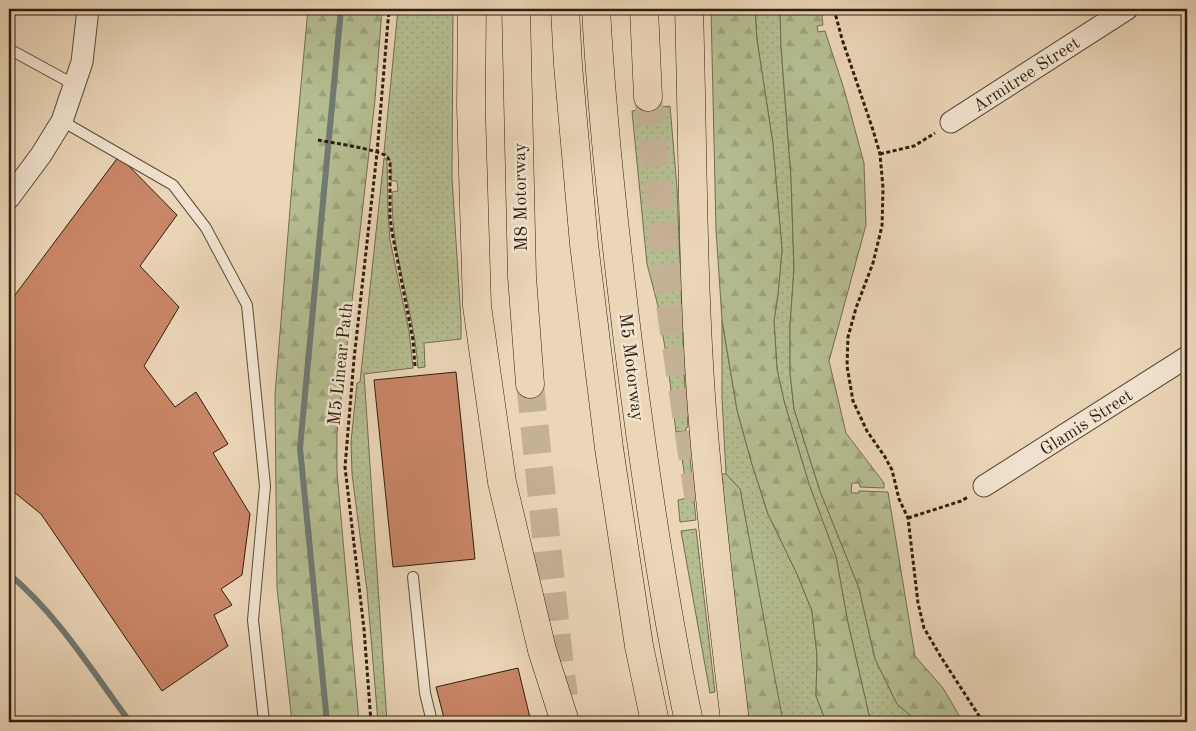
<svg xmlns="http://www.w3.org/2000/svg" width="1196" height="731" font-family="'Old Standard TT',serif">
	<defs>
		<pattern id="grass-dots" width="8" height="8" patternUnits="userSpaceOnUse" patternTransform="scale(1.25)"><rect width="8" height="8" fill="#b5be91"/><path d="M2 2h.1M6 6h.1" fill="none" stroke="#9ca37c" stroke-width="1.8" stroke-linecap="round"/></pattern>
		<pattern id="forest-firs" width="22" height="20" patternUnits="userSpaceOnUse" patternTransform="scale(1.25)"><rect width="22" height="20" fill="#b5be91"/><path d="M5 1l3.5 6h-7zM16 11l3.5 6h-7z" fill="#9ca37c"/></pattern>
	</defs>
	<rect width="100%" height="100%" fill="#ebd6b8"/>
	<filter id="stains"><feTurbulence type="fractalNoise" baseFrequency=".004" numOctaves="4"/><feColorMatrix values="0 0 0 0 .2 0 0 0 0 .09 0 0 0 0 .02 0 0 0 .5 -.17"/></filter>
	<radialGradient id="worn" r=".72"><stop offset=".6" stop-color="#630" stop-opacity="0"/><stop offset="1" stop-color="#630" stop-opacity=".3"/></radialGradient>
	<g fill="url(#grass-dots)" stroke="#716e4f">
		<path d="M398,9H453L452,178L461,320V339L424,343L425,367L418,368C415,326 403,286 396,246C393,228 392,210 392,192L398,191L397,181H391C391,169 393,161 384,152Z"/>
		<path d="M755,9H780L781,47L791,177L794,269L790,325V373L794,409L820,491L859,588L875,659L897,704L918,722H879L869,715L848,623L836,557L809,484L784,401L777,369L774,321L778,294L782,250L773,144L757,40Z"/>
		<path d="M670,106L677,188L684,364L668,366L658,306L647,264L632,111Z"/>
		<path d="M384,158L386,159L387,162L388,212L390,240L409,331L413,368L364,374L387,722H378L367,590L352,474L351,442L357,383L360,382Z"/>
		<path d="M722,320L737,410L751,461L768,514L797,574L812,611L817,655L816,696L826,722L782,721L740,489L726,474L722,397Z"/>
		<path d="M684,372L688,427L686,428V431L676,432L669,374Z"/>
		<path d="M690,457L696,520L680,522L678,500L688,498L682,458Z"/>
		<path d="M696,529L715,692L710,693L681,531Z"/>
	</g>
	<g fill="url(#forest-firs)" stroke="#716e4f">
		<path d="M308,9H382L375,100L337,433V472L359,722H292L277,588L275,395L293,172Z"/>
		<path d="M711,9H755L757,40L773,144L782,250L778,294L774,321L777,369L784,401L809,484L836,557L848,623L869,715L879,722H826L816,696L817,655L812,611L797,574L768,514L751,461L737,410L722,320L716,229Z"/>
		<path d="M780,9H821L823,25L817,26L818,32L825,31L844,89L864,163L866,225L829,361L846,433L884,483V488L860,487L859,483H852L851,493H859V491L888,492L915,656L943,688L963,722H918L897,704L875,659L859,588L820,491L794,409L790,373V325L794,269L791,177L781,47Z"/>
		<path d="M720,474H726L740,489L783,722H749L741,671Z"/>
	</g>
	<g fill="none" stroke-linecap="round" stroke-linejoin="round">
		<g stroke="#707a75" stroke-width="6">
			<path d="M9,574C58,615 92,671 130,722"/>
			<path d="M327,722L300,448L341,9"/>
		</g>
	</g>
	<g fill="#ca8668" stroke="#2d1f0d">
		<path d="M119,156L177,215L140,266L179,307L144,366L175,407L196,392L228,444L213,453L250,514L242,575L221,589L232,605L214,615L228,646L162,691L41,514L9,488V303Z"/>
		<path d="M456,372L475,559L393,567L374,380Z"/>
		<path d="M518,668L531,722H445L436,687Z"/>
	</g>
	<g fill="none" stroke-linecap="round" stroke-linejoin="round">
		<g stroke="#c5b196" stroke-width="28" stroke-dasharray="28 14" stroke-linecap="butt">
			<path d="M648,97L670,305L699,502"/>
			<path d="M530,384L559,659L564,696"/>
		</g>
		<defs>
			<g id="service">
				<path d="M9,49L75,85"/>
				<path d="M62,121L173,185L206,228L247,305L265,486L253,620L264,722"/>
				<path d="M413,577L425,693L432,722"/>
			</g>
			<g id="minor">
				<path d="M951,122L1127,9"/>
				<path d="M9,198L41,155L62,121L82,62L88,9"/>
				<path d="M984,486L1187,357"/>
			</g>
			<g id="motorway">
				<path d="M472,9L471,106L477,306L502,482L542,650L565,722"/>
				<path d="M516,9L522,277L530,384"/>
				<path d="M565,9L568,65L584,244L609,448L639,646L655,722"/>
				<path d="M596,9C602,123 615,237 629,350C645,475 663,599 689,722"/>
				<path d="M644,9L648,97"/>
				<path d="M689,9C693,142 692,276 702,410C710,514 723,618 735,722"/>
			</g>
		</defs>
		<use href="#service" stroke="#5c4d38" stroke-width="12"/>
		<use href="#minor" stroke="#5c4d38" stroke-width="23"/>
		<use href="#motorway" stroke="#2d1f0d" stroke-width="29"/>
		<g stroke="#2d1f0d" stroke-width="3" stroke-dasharray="4 2.5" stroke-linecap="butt">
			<path d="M834,9L842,39L873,130L880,154L883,188L882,226L873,263L856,308L848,337L847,366L853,401L867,431L885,457L892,470L899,499L908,518L918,603L924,628L941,657L983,722"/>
			<path d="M318,140C333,143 376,149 386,156C389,159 389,160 390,163V217L392,232L413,340L415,366"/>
			<path d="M880,154L914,146L935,133"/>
			<path d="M908,518L961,501L968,497"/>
			<path d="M371,722L364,629L345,467L354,359L377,153L389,9"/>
		</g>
		<use href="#service" stroke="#f2e4d1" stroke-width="10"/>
		<use href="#minor" stroke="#f2e4d1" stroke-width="21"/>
		<use href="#motorway" stroke="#ebd6b8" stroke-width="28"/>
	</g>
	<g text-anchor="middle" stroke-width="5" stroke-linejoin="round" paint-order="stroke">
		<g font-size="18" fill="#2d1f0d" stroke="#f2e4d1">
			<text transform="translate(1026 74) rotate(-33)" y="6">Armitree Street</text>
			<text transform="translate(520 197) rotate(-91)" y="6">M8 Motorway</text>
			<text transform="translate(340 364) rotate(-84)" y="6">M5 Linear Path</text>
			<text transform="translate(632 367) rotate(83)" y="6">M5 Motorway</text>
			<text transform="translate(1086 422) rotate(-33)" y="6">Glamis Street</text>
		</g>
	</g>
	<rect width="1196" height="731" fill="none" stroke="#ebd6b8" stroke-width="30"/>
	<rect x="10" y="10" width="1176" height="711" fill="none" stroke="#2d1f0d" stroke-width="2.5"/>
	<rect x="15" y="15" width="1166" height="701" fill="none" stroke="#2d1f0d"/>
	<rect width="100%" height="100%" filter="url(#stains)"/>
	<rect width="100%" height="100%" fill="url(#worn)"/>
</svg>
